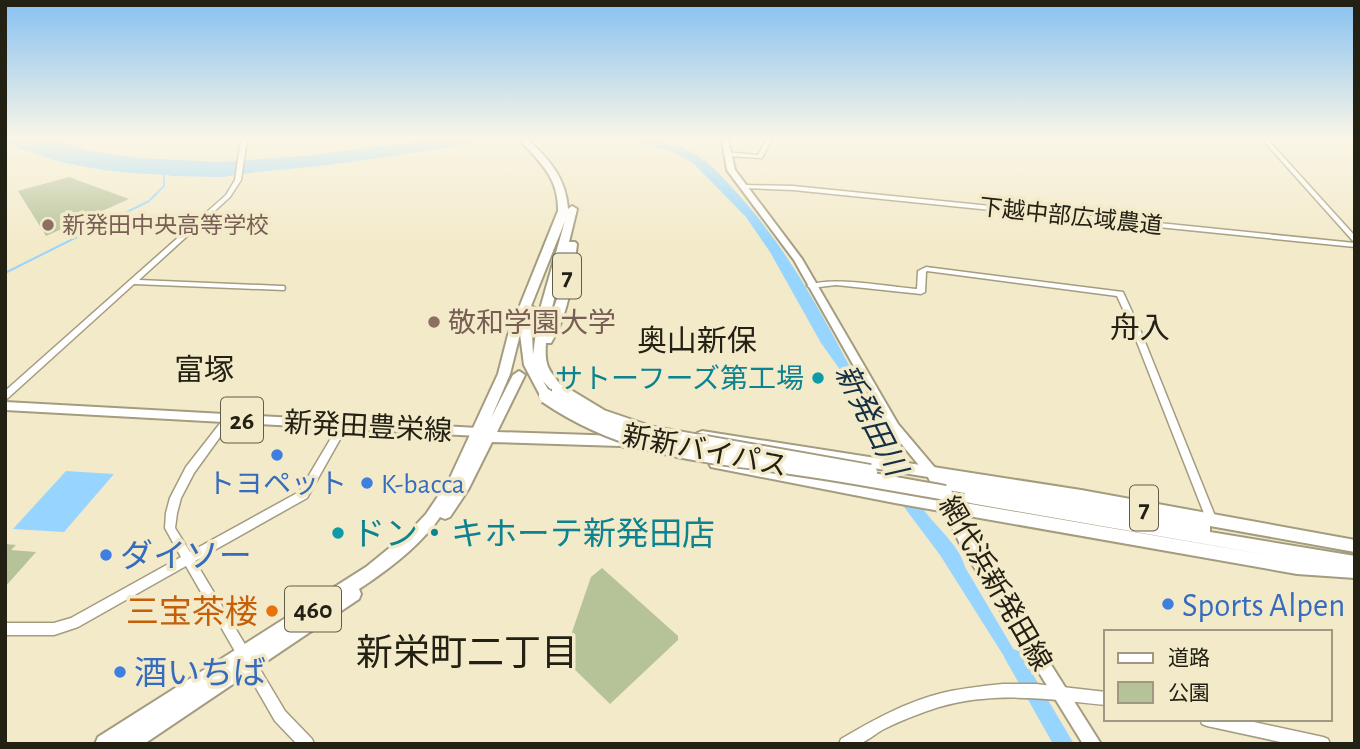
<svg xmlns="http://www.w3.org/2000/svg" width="1360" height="749" font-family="'Alegreya Sans','Noto Sans JP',sans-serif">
	<rect width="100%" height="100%" fill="#f3eaca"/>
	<g fill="#b6c399">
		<path d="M69,177L129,199L46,236L18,191Z"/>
		<path d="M5,544L16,545L11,550L36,552L5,587Z"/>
		<path d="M602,568L678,636V640L610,704L563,658L591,577Z"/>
	</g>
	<g fill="#97d5fe">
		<path d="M5,139H52L90,151L137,158L221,162L304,156L434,139H505C360,159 141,207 5,142Z"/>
		<path d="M627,139C651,139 671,140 693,153C710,162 723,178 736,192C808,270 849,372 902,463L883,460L881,452L885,445L853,388L821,343L770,252L746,217L693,163L670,151Z"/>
		<path d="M66,471L114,474L64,532L13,529Z"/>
		<path d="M901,503L922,507C935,527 959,544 965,567L1025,669H1012L940,555Z"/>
	</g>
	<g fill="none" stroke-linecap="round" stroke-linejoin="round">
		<path stroke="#97d5fe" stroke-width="2" d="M5,273L149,201L164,186V174"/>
		<g fill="#97d5fe" fill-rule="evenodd">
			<path d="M253,167L257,170L256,172L223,177L170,176L166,173L170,170L223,171Z"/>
			<path d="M1013,649L1019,651L1074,744H1053L1004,657L1007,651Z"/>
		</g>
		<defs>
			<g id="minor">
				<path d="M241,139H247L241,180L230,197L139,280L281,286H284L285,288L284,290L134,284L8,398L5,399V391L226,195L235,180Z"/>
				<path d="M767,139H772L762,158L726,156L723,154L726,152L758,155Z"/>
				<path d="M1262,139H1267L1355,236V242L1353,241Z"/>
				<path d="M746,185L793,186L1355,243V247L793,190L744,188V186Z"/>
				<path d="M926,267L1123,292L1139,327L1217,521L1216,524L1212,525L1208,524L1207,521L1131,327L1117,296L927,271L926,272L925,292L921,294L836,285L811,288L807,286C829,275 891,287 917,289L918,271Z"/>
				<path d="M228,416L231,417L233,419L194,473L181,498L177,513L175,528L190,552L299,492L340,423H346L348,425L307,498L195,561L285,711L312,739L314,744H297L275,721L186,566L78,627L54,635H5V623H54L71,618L181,557L165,528L166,513L170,498L186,467L225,417Z"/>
				<path d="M1003,684H1036L1106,692V705C1050,699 995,691 939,707C920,713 902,720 884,729C876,733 869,740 861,743C855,745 846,744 839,744L841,739C873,720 906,702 942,693C963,688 983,686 1003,684Z"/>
				<path d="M1200,719H1240L1323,737L1328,739L1330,744H1290L1207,726L1202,724Z"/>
			</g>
			<g id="major">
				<path d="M722,139H728L735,170L802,259L898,424L936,469L971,538L1101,744H1083L961,546L927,475L890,430L794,260L727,170Z"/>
				<path d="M5,402L478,428L482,429L484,432L482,435L478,436L5,410Z"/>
			</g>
			<g id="highway">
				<path d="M519,139H527C549,159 566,178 568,209L572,206L577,209L569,242H575L577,244C573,278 569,313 551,343H546C544,371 551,370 565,391L563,394H555L543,381L552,396L546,400L542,399L524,365L520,334L510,374L491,418L513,375L519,371L525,375L497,432L621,436L639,441L641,444L639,447L634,449L621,446L492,442L468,490L450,517L445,519L440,517C420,546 388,570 359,589L361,594L359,599L144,744H95L98,737L366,567L409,532L426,514L449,480L498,374L508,335L558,211C559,178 540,162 519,139ZM565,221L538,316L533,355L532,333L537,309L531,306ZM566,251L559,293L547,328Z"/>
				<path d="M702,431L1081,490L1355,540V552L1210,526V532L1355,556V578L1297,574L895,503L716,468L711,467L709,463L711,459L716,458L895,491L1302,561L970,503L965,501L963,497L965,493L937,488L935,484L940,479L697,439L695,436L697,433Z"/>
			</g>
		</defs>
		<use href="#minor" stroke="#a49c7f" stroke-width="3"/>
		<use href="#major" stroke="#a49c7f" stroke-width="4"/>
		<use href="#highway" stroke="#a49c7f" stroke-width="4"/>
		<use href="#minor" fill="#fff" fill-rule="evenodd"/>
		<use href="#major" fill="#fff" fill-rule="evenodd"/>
		<use href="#highway" fill="#fff" fill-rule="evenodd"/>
		<defs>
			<g id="highway-bridge">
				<path d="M559,391L602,417L649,433L870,472"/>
				<path d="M546,396C625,450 700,454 791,467C843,474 894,484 945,493"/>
			</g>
		</defs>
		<use href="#highway-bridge" stroke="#a49c7f" stroke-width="18" stroke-linecap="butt"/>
		<use href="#highway-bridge" stroke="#fff" stroke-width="14"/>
	</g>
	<linearGradient id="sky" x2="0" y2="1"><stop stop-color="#87c1f1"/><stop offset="0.57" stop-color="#faf6e7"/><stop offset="1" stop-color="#faf6e7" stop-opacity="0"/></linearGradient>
	<rect width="1360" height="243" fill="url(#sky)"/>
	<g fill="#8d6e63" stroke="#f3eaca" stroke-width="2.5">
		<circle cx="48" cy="225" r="7"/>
		<circle cx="434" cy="322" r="7"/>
	</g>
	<g fill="#0f9aa8" stroke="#f3eaca" stroke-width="2.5">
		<circle cx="818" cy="378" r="7"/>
		<circle cx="338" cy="533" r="7"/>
	</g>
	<g fill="#3f7fe0" stroke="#f3eaca" stroke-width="2.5">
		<circle cx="277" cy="455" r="7"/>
		<circle cx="367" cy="483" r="7"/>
		<circle cx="106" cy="555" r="7"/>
		<circle cx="1168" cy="604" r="7"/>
		<circle cx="120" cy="672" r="7"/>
	</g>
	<circle fill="#e8710a" stroke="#f3eaca" stroke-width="2.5" cx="272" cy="611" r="7"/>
	<g text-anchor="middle" stroke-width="7" stroke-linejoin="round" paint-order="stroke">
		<g font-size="23" fill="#232014" stroke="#f3eaca">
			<text transform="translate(1071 216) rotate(6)" y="8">下越中部広域農道</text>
		</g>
		<g font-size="23" fill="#785e54" stroke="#f3eaca" text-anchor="start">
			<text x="62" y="233">新発田中央高等学校</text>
		</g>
		<g fill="#f3eaca" stroke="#615d4b" stroke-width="2">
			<rect x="553" y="253.5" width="28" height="45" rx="5"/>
			<rect x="221" y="397.5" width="42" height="45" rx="5"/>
			<rect x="1130" y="485.5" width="28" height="45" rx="5"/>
			<rect x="285" y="586.5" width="56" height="45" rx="5"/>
		</g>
		<g font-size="26" font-weight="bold" fill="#232014">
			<text x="567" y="285">7</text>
			<text x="242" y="429">26</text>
			<text x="1144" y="517">7</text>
			<text x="313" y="618">460</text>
		</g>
		<g font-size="28" fill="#785e54" stroke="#f3eaca" text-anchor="start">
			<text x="448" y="332">敬和学園大学</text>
		</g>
		<g font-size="28" fill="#0d838f" stroke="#f3eaca" text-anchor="end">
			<text x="804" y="388">サトーフーズ第工場</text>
		</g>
		<g font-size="28" fill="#232014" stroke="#f3eaca">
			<text transform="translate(368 426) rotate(3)" y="10">新発田豊栄線</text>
			<text transform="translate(705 450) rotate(11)" y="10">新新バイパス</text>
			<text transform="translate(996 583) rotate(60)" y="10">網代浜新発田線</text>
		</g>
		<g font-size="28" fill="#366cbe" stroke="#f3eaca">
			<text x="277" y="493">トヨペット</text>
			<text x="381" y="493" text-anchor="start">K-bacca</text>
		</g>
		<g font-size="30" fill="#232014" stroke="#f3eaca">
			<text x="1140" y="338">舟入</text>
			<text x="697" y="351">奥山新保</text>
			<text x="204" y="380">富塚</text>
		</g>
		<g font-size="30" font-style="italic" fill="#153042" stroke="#f3eaca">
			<text transform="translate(871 420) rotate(63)" y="10">新発田川</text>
		</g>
		<g font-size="33" fill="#0d838f" stroke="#f3eaca" text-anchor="start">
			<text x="352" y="545">ドン・キホーテ新発田店</text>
		</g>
		<g font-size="33" fill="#366cbe" stroke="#f3eaca" text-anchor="start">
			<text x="120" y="567">ダイソー</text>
			<text x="1182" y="616">Sports Alpen</text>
			<text x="134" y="684">酒いちば</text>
		</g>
		<g font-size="33" fill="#c56008" stroke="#f3eaca" text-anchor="end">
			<text x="258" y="623">三宝茶楼</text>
		</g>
		<g font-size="37" fill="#232014" stroke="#f3eaca">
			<text x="467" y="665">新栄町二丁目</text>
		</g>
	</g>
	<rect width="1360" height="749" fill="none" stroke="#232014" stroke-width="14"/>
	<rect x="1104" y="630" width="228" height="91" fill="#f3eaca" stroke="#a09981" stroke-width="2"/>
	<rect x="1118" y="653" width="35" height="10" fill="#ffffff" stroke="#a09981" stroke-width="2"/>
	<text x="1168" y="665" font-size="21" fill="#232014">道路</text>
	<rect x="1118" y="682" width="35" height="21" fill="#b6c399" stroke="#a09981" stroke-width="2"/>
	<text x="1168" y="700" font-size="21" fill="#232014">公園</text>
</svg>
